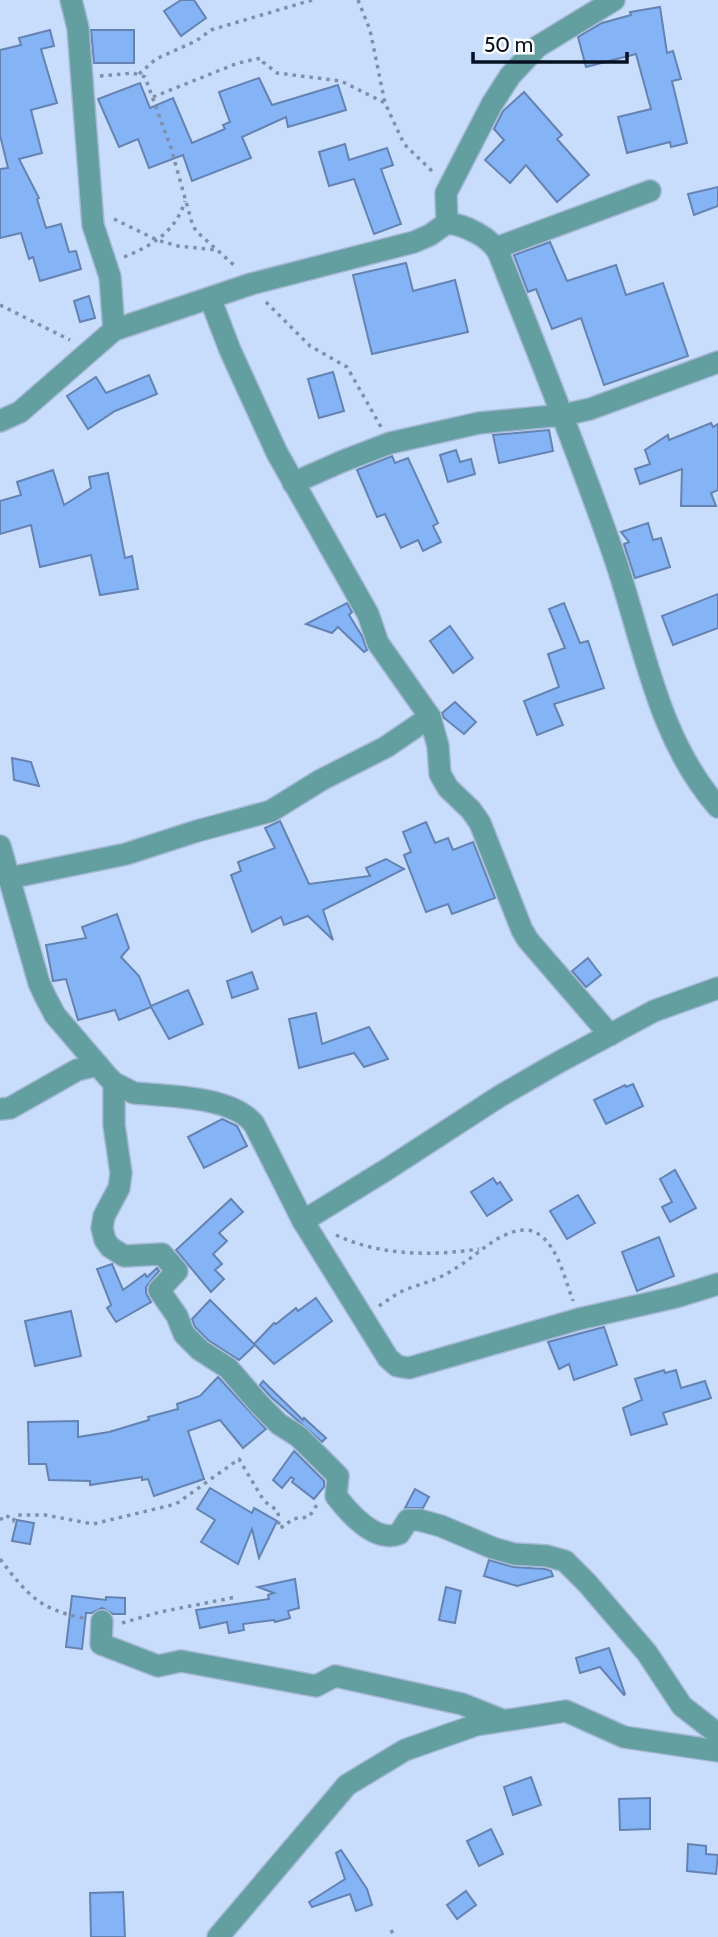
<svg xmlns="http://www.w3.org/2000/svg" width="718" height="1937" font-family="Cabin,sans-serif">
	<rect width="100%" height="100%" fill="#c8ddfc"/>
	<g fill="#84b3f6" stroke="#6483b2" stroke-width="2">
		<path d="M181,0H194L206,18L181,36L164,11Z"/>
		<path d="M660,7L667,53L673,51L681,79L672,81L687,143L671,147L670,142L627,153L618,117L651,109L636,54L586,67L578,37L602,23L631,15L630,12Z"/>
		<path d="M50,30L54,46L41,49L57,103L31,110L42,153L19,159L39,198L37,199L46,228L61,224L69,252L76,251L81,269L40,281L33,257L29,259L21,233L0,238V169L8,168L0,135V50L21,45L19,38Z"/>
		<path d="M91,30H134V63H94Z"/>
		<path d="M259,78L272,105L338,85L346,110L288,127L286,117L242,137L251,158L192,181L183,155L149,168L138,139L119,147L98,99L140,83L150,108L173,98L192,143L225,129L223,125L230,122L219,92Z"/>
		<path d="M524,92L562,135L557,139L589,175L557,202L526,165L510,183L485,160L504,140L494,129L503,111Z"/>
		<path d="M345,144L349,160L387,148L393,165L381,169L401,224L374,234L354,179L329,186L319,152Z"/>
		<path d="M718,187V206L694,215L688,194Z"/>
		<path d="M550,242L567,281L616,265L626,295L663,283L688,356L604,385L581,318L552,329L536,289L528,292L514,255Z"/>
		<path d="M406,263L413,291L455,280L468,332L372,354L353,275Z"/>
		<path d="M89,296L95,318L80,322L74,301Z"/>
		<path d="M333,372L344,411L319,418L308,379Z"/>
		<path d="M149,375L157,394L115,411L88,429L67,396L96,377L106,393Z"/>
		<path d="M711,423L713,427L718,424V490L711,493L716,506H681L682,469L640,484L635,469L650,464L645,450L668,435L669,440Z"/>
		<path d="M549,430L553,451L499,463L493,435Z"/>
		<path d="M456,450L460,462L471,459L475,474L448,482L440,455Z"/>
		<path d="M392,456L395,463L408,458L438,523L433,526L441,542L423,551L418,540L401,548L385,514L377,517L357,470Z"/>
		<path d="M53,470L64,505L91,488L89,477L108,473L125,558L132,556L138,589L100,595L91,555L40,567L31,525L0,534V501L21,495L17,482Z"/>
		<path d="M648,523L653,540L661,538L670,567L635,578L624,544L629,542L621,532Z"/>
		<path d="M718,594V628L673,645L662,616Z"/>
		<path d="M347,603L352,612L349,615L362,636L367,650L364,652L338,627L332,633L306,624Z"/>
		<path d="M564,603L580,643L588,641L604,688L554,704L563,725L537,735L524,701L559,687L548,654L565,648L549,609Z"/>
		<path d="M450,626L473,658L453,673L430,641Z"/>
		<path d="M455,702L476,722L464,734L444,718L442,713Z"/>
		<path d="M12,758L31,762L39,786L14,780Z"/>
		<path d="M280,821L309,884L370,876L366,868L386,859L404,869L323,910L333,940L308,916L284,925L281,917L252,932L231,875L241,871L238,862L275,848L265,828Z"/>
		<path d="M426,822L435,843L448,838L453,850L473,842L495,898L452,914L448,904L426,912L404,855L411,852L403,832Z"/>
		<path d="M117,914L129,948L121,957L139,976L151,1006L188,990L203,1024L169,1039L151,1007L119,1020L115,1010L78,1020L66,979L53,981L46,945L86,938L82,927Z"/>
		<path d="M588,958L601,975L586,987L572,971Z"/>
		<path d="M252,972L258,989L232,998L227,981Z"/>
		<path d="M316,1013L322,1044L369,1027L388,1059L364,1067L354,1053L299,1068L289,1019Z"/>
		<path d="M633,1084L643,1106L606,1124L594,1100L625,1085L626,1087Z"/>
		<path d="M222,1119L237,1126L247,1146L204,1168L188,1137Z"/>
		<path d="M675,1170L696,1208L670,1222L662,1207L672,1202L660,1179Z"/>
		<path d="M493,1178L497,1184L500,1182L512,1200L487,1216L471,1192Z"/>
		<path d="M578,1195L595,1223L567,1239L550,1211Z"/>
		<path d="M231,1199L243,1212L219,1233L227,1241L213,1254L222,1264L215,1270L224,1279L211,1292L176,1250Z"/>
		<path d="M659,1237L674,1276L637,1291L622,1252Z"/>
		<path d="M112,1264L123,1290L145,1274L147,1277L157,1268L159,1271L146,1287V1293L151,1302L116,1322L107,1308L111,1305L97,1269Z"/>
		<path d="M316,1298L332,1321L274,1364L255,1345L239,1360L208,1340L195,1327L192,1319L210,1300L254,1344L274,1323L276,1324L296,1308L298,1311Z"/>
		<path d="M71,1311L81,1356L35,1366L25,1321Z"/>
		<path d="M604,1327L617,1365L574,1380L569,1364L559,1369L548,1342Z"/>
		<path d="M664,1370L665,1373L676,1370L681,1388L705,1381L711,1398L663,1413L667,1424L631,1435L623,1408L642,1400L635,1379Z"/>
		<path d="M218,1377L266,1429L243,1448L220,1420L188,1431L204,1479L154,1496L148,1479L142,1480V1477L90,1485V1481L49,1480L46,1464H29L28,1422L78,1421V1437L109,1432L149,1420L148,1417L178,1409L177,1404L200,1396Z"/>
		<path d="M263,1381L303,1420L304,1418L326,1438L322,1442L271,1397L260,1385Z"/>
		<path d="M294,1451L324,1481V1487L314,1499L292,1482L294,1479L291,1477L282,1488L273,1480Z"/>
		<path d="M210,1488L252,1513L254,1508L277,1521L259,1558L252,1529L238,1564L201,1542L215,1520L197,1509Z"/>
		<path d="M415,1489L429,1497L423,1508H405Z"/>
		<path d="M17,1520L34,1523L30,1544L12,1541Z"/>
		<path d="M489,1560L513,1567L545,1569L551,1571L553,1576L517,1586L484,1576Z"/>
		<path d="M295,1579L299,1608L288,1611L290,1618L275,1622L274,1620L243,1624L244,1630L229,1633L227,1622L200,1628L196,1610L269,1599L268,1595L274,1593L258,1587Z"/>
		<path d="M446,1587L461,1591L455,1623L439,1620Z"/>
		<path d="M72,1596L106,1600V1597L125,1598V1614H113L102,1608L92,1613H86L82,1649L66,1647Z"/>
		<path d="M609,1648L625,1694L624,1695L600,1667L580,1673L576,1658Z"/>
		<path d="M531,1777L541,1805L513,1815L504,1787Z"/>
		<path d="M650,1798V1829L620,1830L619,1799Z"/>
		<path d="M491,1829L503,1854L479,1866L467,1841Z"/>
		<path d="M688,1844L706,1846V1854L718,1855L716,1874L687,1871Z"/>
		<path d="M341,1850L367,1889L372,1905L356,1911L350,1894L312,1907L309,1902L345,1879L336,1853Z"/>
		<path d="M466,1891L476,1905L457,1919L447,1905Z"/>
		<path d="M123,1892L125,1937H91L90,1893Z"/>
	</g>
	<g fill="none" stroke-linecap="round" stroke-linejoin="round">
		<defs>
			<g id="minor">
				<path d="M71,0L78,28L93,225L110,277L114,330"/>
				<path d="M447,223L446,193L492,104L510,76L537,47L614,0"/>
				<path d="M496,248L650,191"/>
				<path d="M210,298L230,350L277,453L368,614L378,643L430,717L438,746L440,774L448,788L471,810L480,823L522,930L528,940L610,1035"/>
				<path d="M0,421L20,412L114,330L251,284L414,242L430,235L447,223C465,225 491,237 499,254C538,353 578,452 613,553C643,638 656,737 718,807"/>
				<path d="M293,483L343,461L390,443L479,423L563,415L590,409L718,362"/>
				<path d="M0,846L39,983L45,996L55,1015L108,1077L114,1083L134,1093C168,1096 232,1096 254,1124L303,1221L388,1358L397,1366L409,1368L579,1319L676,1297L718,1284"/>
				<path d="M9,878L126,854L197,831L271,811L321,780L386,747L430,717"/>
				<path d="M114,1083V1125L121,1173L119,1188L104,1216L102,1228L105,1240L110,1247L124,1256L162,1254L177,1271L159,1290L177,1316L184,1334L200,1350L228,1368L261,1406L279,1424L298,1436L338,1476L336,1496C349,1513 375,1543 399,1534L408,1520H419L441,1526L493,1548L514,1554L547,1556L565,1561L587,1583L647,1653L682,1706L718,1734"/>
				<path d="M0,1109L10,1108L77,1070L98,1065"/>
				<path d="M303,1221L386,1170L500,1096L559,1062L654,1011L718,988"/>
				<path d="M102,1621L101,1644L158,1666L181,1661L316,1686L335,1676L462,1704L502,1720"/>
				<path d="M218,1937L347,1785L405,1750L476,1725L566,1711L624,1737L718,1751"/>
			</g>
		</defs>
		<use href="#minor" stroke="#a5b8d5" stroke-width="24"/>
		<g stroke="#7e90aa" stroke-width="3.5" stroke-dasharray="3.5 5" stroke-linecap="butt">
			<path d="M358,0L370,30L385,103"/>
			<path d="M139,74L156,59L196,41L211,30L312,0"/>
			<path d="M100,76L133,73L145,77L171,148L192,223L196,231L236,267"/>
			<path d="M153,97L238,63L261,58L263,62L277,73L341,81L385,103L404,144L434,173"/>
			<path d="M114,219L157,240L178,246L216,250"/>
			<path d="M124,257C152,246 176,231 185,201"/>
			<path d="M266,302L310,346L347,367L381,427"/>
			<path d="M0,305L70,340"/>
			<path d="M336,1235C380,1256 432,1256 479,1249"/>
			<path d="M379,1306C388,1300 397,1293 407,1289C424,1283 440,1279 456,1268C473,1258 487,1243 505,1235C550,1213 561,1268 573,1301"/>
			<path d="M0,1520L6,1515L13,1521L17,1515H45L93,1524L176,1504L239,1459L264,1501L278,1511L279,1528L285,1526L292,1519L309,1517L318,1503"/>
			<path d="M0,1559C27,1594 39,1610 84,1618"/>
			<path d="M122,1623L160,1612L236,1597"/>
			<path d="M391,1930L395,1937"/>
		</g>
		<use href="#minor" stroke="#639ea0" stroke-width="21"/>
	</g>
	<path d="M473 52v10h154v-10" fill="none" stroke="#051122" stroke-width="3.5"/>
	<text x="484" y="52" font-size="21" fill="#051122" stroke="#fcfcfc" stroke-width="5" paint-order="stroke">50 m</text>
</svg>
